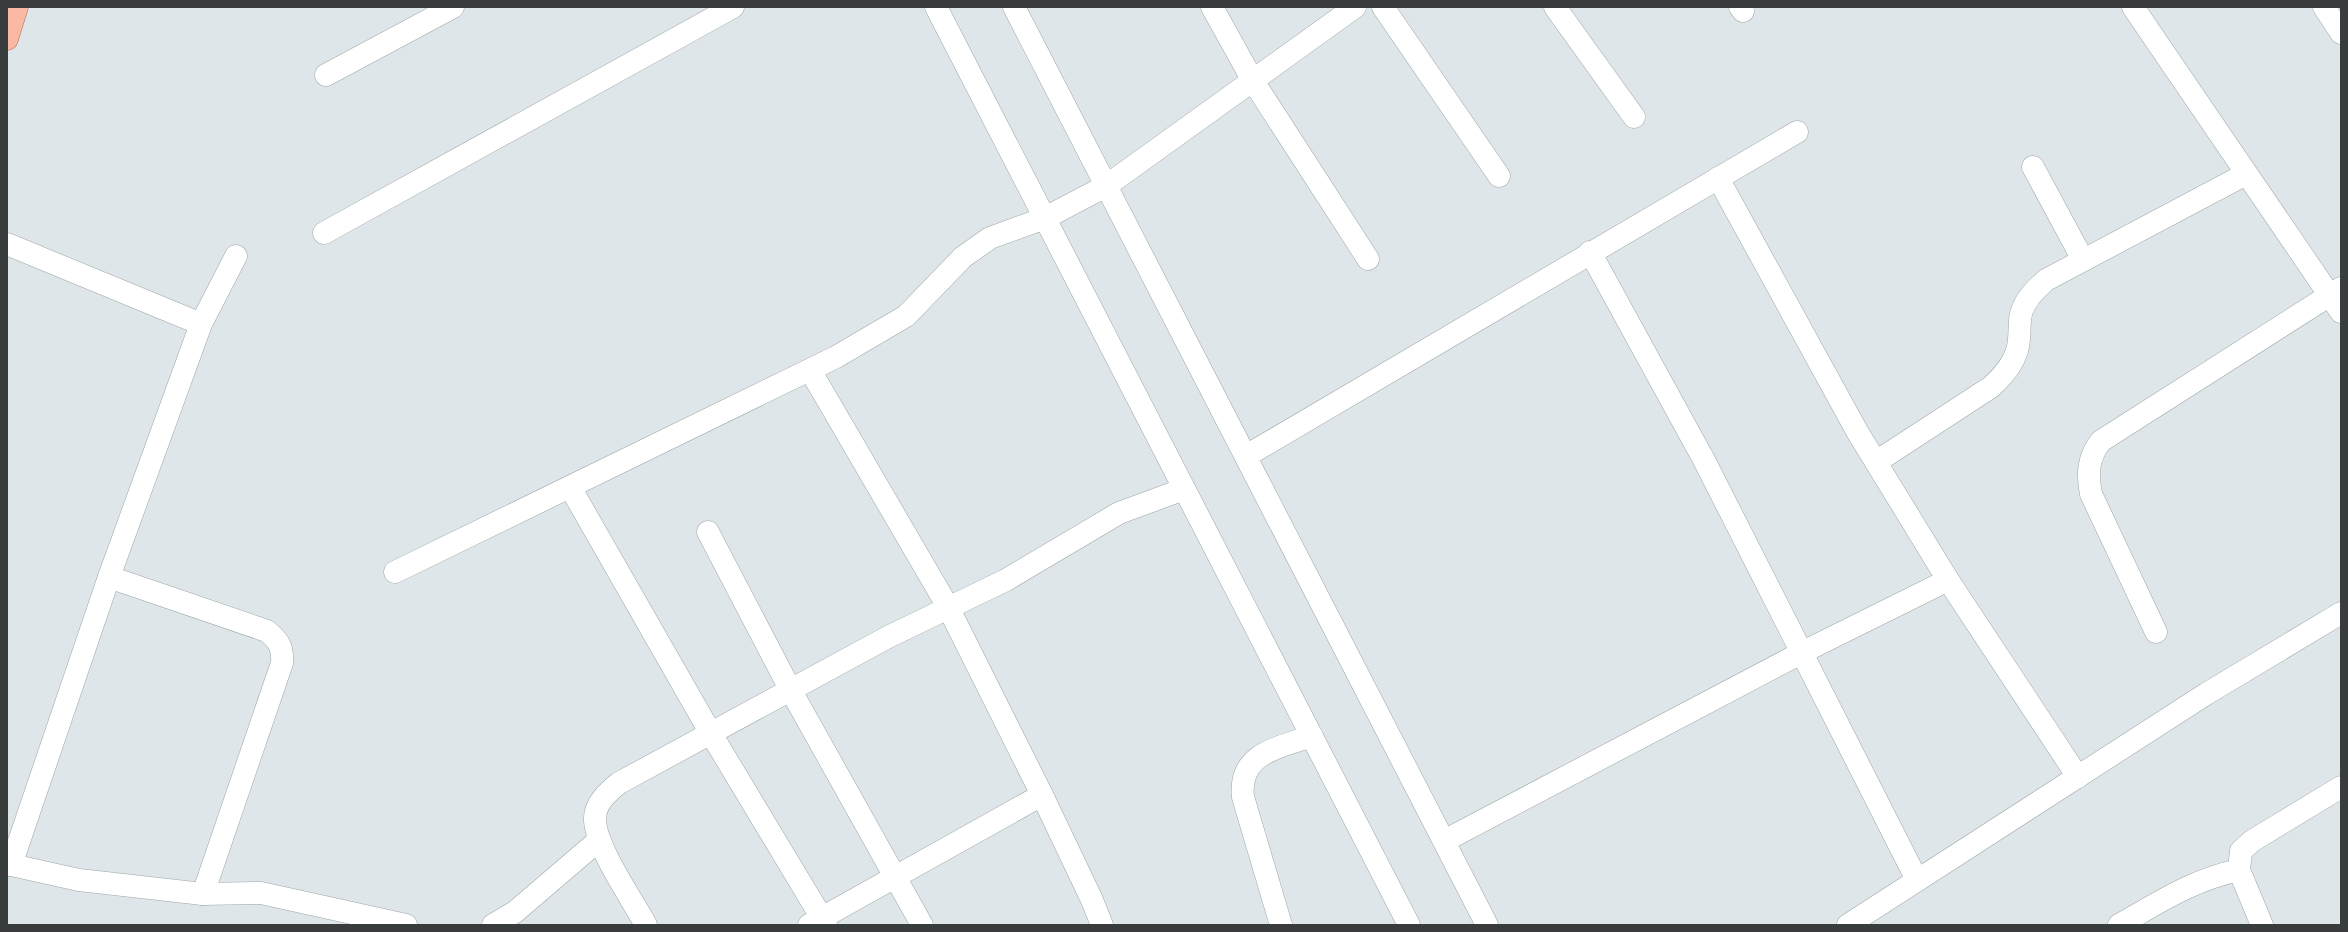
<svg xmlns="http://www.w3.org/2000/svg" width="2348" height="932" font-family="Inter,sans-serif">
	<rect width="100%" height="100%" fill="#dee6e9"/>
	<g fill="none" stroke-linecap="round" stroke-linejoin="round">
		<defs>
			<g id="street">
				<path d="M1212,7L1253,81L1368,259"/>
				<path d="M1383,7L1499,176"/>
				<path d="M1555,7L1634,117"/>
				<path d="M1740,7L1743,11"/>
				<path d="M2133,7L2341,312"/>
				<path d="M2324,7L2341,33"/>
				<path d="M326,75L453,7"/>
				<path d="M2033,167L2083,260"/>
				<path d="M1718,178L1858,433L1948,580L2078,777"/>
				<path d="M324,233L733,7"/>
				<path d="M7,244L201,324"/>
				<path d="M1590,252L1704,460L1917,880"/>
				<path d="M810,370L948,607L1042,795L1092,900L1102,925"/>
				<path d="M1246,456L1797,132"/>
				<path d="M1876,462L1991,387C2005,374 2018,359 2019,339C2020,331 2019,322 2021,314C2025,299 2035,290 2046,280L2246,174"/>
				<path d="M570,487L710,732L826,925"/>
				<path d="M708,532L790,689L922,925"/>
				<path d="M395,572L836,357L906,316L963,257L990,238L1045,218L1106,186L1355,7"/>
				<path d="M109,577L267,631C279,641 283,647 282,663L203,894"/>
				<path d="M2156,632L2091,494C2087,474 2088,457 2101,441L2341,288"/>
				<path d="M1444,841L1801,653L1948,580"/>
				<path d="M7,864L79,880L203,894L261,893L406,925"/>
				<path d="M11,865L109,577L201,324L236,256"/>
				<path d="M493,925L515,912L599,840"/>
				<path d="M646,925C632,899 596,848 595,820C594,804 608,792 619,783L888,637L1006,580L1119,513L1184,489"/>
				<path d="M809,925L1042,795"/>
				<path d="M1281,925L1243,797C1238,753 1278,748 1312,736"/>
				<path d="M1848,925L2206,694L2341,613"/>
				<path d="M2119,925C2160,902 2192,880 2239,870"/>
				<path d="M2262,925L2239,870L2241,851L2252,841L2341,787"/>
			</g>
			<g id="secondary">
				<path d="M936,7L1409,925"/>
				<path d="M1014,7L1487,925"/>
			</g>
			<path id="primary" d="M7,39L17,7"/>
		</defs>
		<use href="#street" stroke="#9ea6a8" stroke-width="23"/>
		<use href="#secondary" stroke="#9ea6a8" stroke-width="23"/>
		<use href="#primary" stroke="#b36f59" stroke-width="23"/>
		<use href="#street" stroke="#fff" stroke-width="22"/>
		<use href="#secondary" stroke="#fff" stroke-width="22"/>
		<use href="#primary" stroke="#f9b9a4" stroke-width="22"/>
	</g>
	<rect width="2348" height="932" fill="none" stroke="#393c3d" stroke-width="16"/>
</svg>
